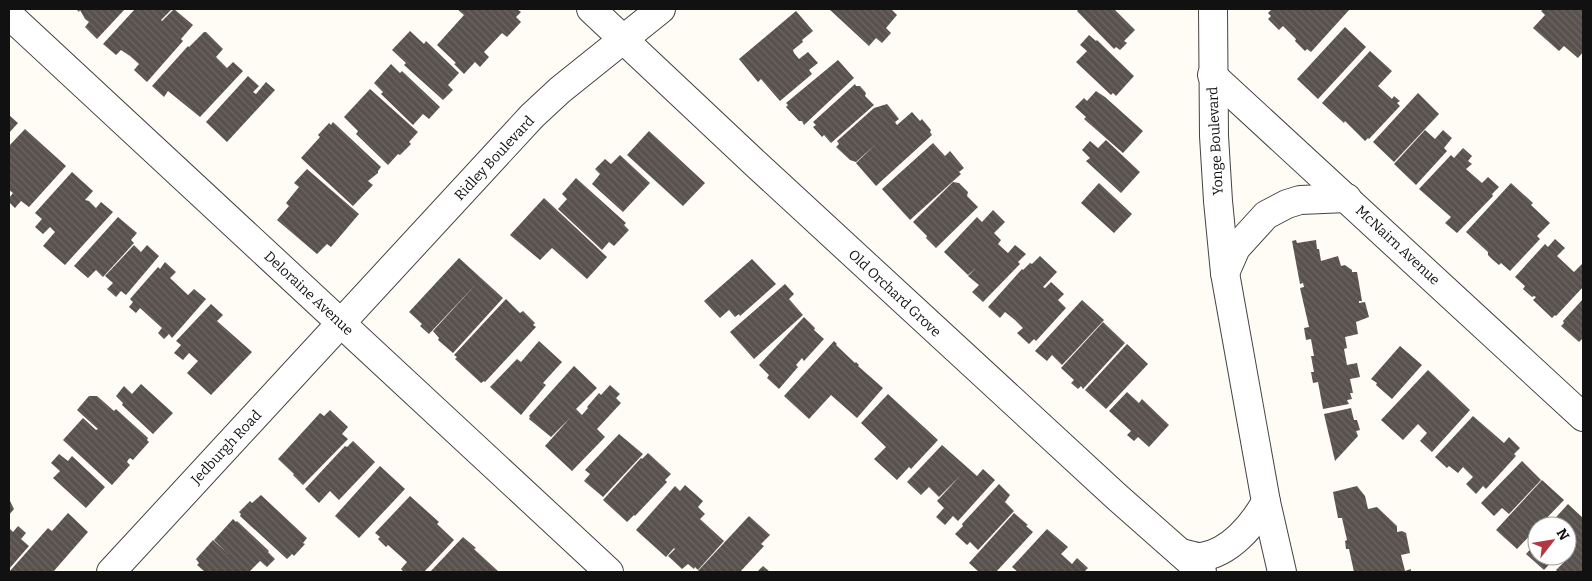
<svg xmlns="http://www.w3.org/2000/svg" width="1592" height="581" font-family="Bitter,serif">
	<defs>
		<pattern id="building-back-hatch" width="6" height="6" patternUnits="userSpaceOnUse" patternTransform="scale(1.25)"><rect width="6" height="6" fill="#58514e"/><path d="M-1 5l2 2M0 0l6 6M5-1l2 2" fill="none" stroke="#6b6663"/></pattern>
	</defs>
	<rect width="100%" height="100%" fill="#fefcf5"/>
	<g fill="url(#building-back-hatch)">
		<path d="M76,9H125L97,39L85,27L89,22L85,19L80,10L79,12Z"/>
		<path d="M135,9H172L161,20L162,21L174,9L193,25L181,39L183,41L147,82L134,70L139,64L130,56L121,50L116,55L103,44Z"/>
		<path d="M457,9H517L521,12L516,17L521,22L507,37L502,33L484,52L489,57L480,67L475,62L464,74L454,64L456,63L437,45L464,15Z"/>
		<path d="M829,9H891L897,15L886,28L891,33L882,43L876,38L869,46Z"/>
		<path d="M1079,9H1116L1115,10L1135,30L1124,41L1127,43L1120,50L1116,47L1114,49L1077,11Z"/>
		<path d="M1272,9H1350L1311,52L1307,49L1305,51L1295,41L1296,39L1283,26L1279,30L1268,19L1271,16L1268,13Z"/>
		<path d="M1544,9H1583V52L1578,58L1564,46L1559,51L1533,28L1545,15L1541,11Z"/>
		<path d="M796,11L813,31L802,40L803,42L793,50L794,53L799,59L808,52L818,63L809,70L812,74L780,101L761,79L758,82L739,59Z"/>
		<path d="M1345,27L1366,47L1318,99L1297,79Z"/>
		<path d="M410,31L424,44L426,41L459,73L448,85L453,90L443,100L404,65L406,63L392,50Z"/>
		<path d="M204,32H206L223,49L216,57L227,68L233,62L243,71L200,117L168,91L164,97L152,86L188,46L189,47Z"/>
		<path d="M1089,35L1096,41L1097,40L1134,76L1116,96L1113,93L1111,95L1076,62L1087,51L1080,45Z"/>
		<path d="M1370,51L1392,71L1378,86L1392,99L1394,96L1400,101L1397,103L1400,106L1369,139L1368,138L1365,141L1345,121L1344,123L1322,103Z"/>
		<path d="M838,60L854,78L804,125L802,121H799L786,107L788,105L786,103Z"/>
		<path d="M391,64L400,73L402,71L440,107L429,119L423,114L413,125L381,94L383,92L374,83Z"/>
		<path d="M248,76L259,86L253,92L256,94L266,82L275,90L227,142L206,122Z"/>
		<path d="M855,84L856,86H860L866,93L865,96L874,105L831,143L824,135L822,137L813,127L816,125L813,122Z"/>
		<path d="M370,89L418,132L409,142L411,144L400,155L398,154L388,165L356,134L358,131L344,117Z"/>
		<path d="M1096,91L1105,97L1143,131L1123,153L1084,119L1086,117L1075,107L1084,98L1087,101Z"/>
		<path d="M1418,93L1439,114L1394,162L1373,142Z"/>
		<path d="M887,104L899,119L895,122L897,125L912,112L920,121L922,119L931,130L930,132L932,135L876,186L856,163L876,144L856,162L850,160L836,147L839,144L837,141L874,108Z"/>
		<path d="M9,115L18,123L9,133Z"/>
		<path d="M333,122L381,167L378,171V173L368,181L373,185L353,206L301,158L320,137L318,135L329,123L331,125Z"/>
		<path d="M25,129L66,166L29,207L21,201L15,208L9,202V198L13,193L9,190V146Z"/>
		<path d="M1425,130L1435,139L1443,130L1452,138L1444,148L1447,151L1416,185L1394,164Z"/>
		<path d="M649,131L705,183L683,206L627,155Z"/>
		<path d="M1106,140L1140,172L1121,193L1086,161L1090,158L1082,150L1090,141L1098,148Z"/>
		<path d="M933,143L945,156L950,151L964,168L959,172L961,174L910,220L882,189Z"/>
		<path d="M1463,148L1472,156L1468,161L1472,164L1466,169L1482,183L1488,177L1499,187L1492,194L1493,196L1457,233L1445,223L1451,217L1419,189L1451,155L1454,158Z"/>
		<path d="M620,155L650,183L623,212L592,184L600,174L595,169L605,159L611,164Z"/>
		<path d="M307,169L359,214L331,247L327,244L317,254L277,220L289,206L286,203L299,187L294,183Z"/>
		<path d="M72,172L93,191L85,200L89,201L96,208L101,202L113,212L65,265L43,246L55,232L50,227L43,234L35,227L42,219L35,213Z"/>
		<path d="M576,178L626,223L624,225L629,230L614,246L609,242L602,250L558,209L567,199L562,194Z"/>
		<path d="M953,182L959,183L968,192L967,196L978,207L936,248L926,238L927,236L913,222Z"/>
		<path d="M1099,183L1132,214L1114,233L1081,203Z"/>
		<path d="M1511,183L1533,203L1531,205L1550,223L1537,236L1540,239L1510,271L1501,263L1499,265L1493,260L1488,255V252L1466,232Z"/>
		<path d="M544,198L607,257L587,279L552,248L540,260L510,235Z"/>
		<path d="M993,210L1005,222L994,233L1001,240L998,244L1008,253L1015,245L1026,254L1018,262L1020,264L983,302L972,292L979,285L968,276L976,268L968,275L944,252L977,217L982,222Z"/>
		<path d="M118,217L137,233L131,240L134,243L103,277L96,270L88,278L74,266Z"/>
		<path d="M1555,239L1565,248L1557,256L1574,272L1582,264L1583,266V287L1556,316L1555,315L1552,318L1533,300L1536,297L1534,296L1532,297L1523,289L1525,286L1515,277L1545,244L1548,247Z"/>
		<path d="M1296,240L1297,243L1316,240L1317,249H1319L1321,261L1338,256L1341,266L1345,265L1352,270V272H1357L1362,301H1359V303L1365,302L1369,317L1356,322L1358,334L1345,337L1347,348L1344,349L1347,365L1357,363L1360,377L1350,379L1353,393H1350L1352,399L1347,400L1349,404L1323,409L1318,382L1313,383L1311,372H1314L1311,356H1314L1311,339L1306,340L1304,328L1309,327L1300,288L1304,287L1303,283L1300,284L1292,241Z"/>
		<path d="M134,245L141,252L147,245L159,256L126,295L121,291L116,297L107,289L113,283L105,276Z"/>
		<path d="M1040,256L1057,272L1043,287L1045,288L1051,282L1064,294L1058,300L1066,308L1036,341L1034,339L1029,344L1017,333L1023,328L1015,320L1005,312L1000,318L988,307L1022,269L1023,270L1030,263L1032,264Z"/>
		<path d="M459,258L503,298L453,353L438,340L439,338L433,331L478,282L429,334L420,326L422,324L409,312Z"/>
		<path d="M752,259L776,284L740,316L739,314L735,317L729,310L720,318L704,301Z"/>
		<path d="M165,262L176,272L170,278L188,295L194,289L206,299L172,338L169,334L164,339L158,333L162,328L140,308L136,313L129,307L133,302L130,299L158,267L160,269Z"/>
		<path d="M785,284L794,294L789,299L803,315L754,359L730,332Z"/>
		<path d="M506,299L520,313L523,311L535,323L533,325L536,327L485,382L484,381L481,383L455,359L457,357L454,355Z"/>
		<path d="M1583,299V340L1582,339L1579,342L1561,326L1564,323L1563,321Z"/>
		<path d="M1082,300L1104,320L1062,365L1052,355L1047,361L1035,351Z"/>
		<path d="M211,304L223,315L217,321L252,352L211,395L187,373L198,361L189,353L183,360L174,353L181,345L176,341Z"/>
		<path d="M804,317L815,328L814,330L824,339L804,361L802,358L796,365L798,367L779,389L767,378L769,375L759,365Z"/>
		<path d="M1103,322L1125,343L1083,389L1081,386L1078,389L1071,383L1074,380L1061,368Z"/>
		<path d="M539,341L562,362L543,383L546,385L521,415L490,387L517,359L521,362Z"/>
		<path d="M834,341L837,344L836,345L855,363L856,362L859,365L858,366L883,388L857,418L831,395L809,419L784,396Z"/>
		<path d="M1127,344L1148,364L1106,409L1085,390Z"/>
		<path d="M1400,346L1422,365L1392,399L1376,385L1377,383L1371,379Z"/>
		<path d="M574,366L597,388L576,409L582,415L588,408L587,407L599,393L601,395L610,385L620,394L616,398L621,403L597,429L605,437L572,471L545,446L570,418L551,437L529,419L530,417L529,416Z"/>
		<path d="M1428,370L1470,410L1432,452L1420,441L1427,433L1418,424L1403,440L1381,420Z"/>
		<path d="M141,384L173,413L153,434L122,405L123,403L116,396L124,386L132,394Z"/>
		<path d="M1127,392L1139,403L1142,399L1169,425L1149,447L1138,437L1134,441L1127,435L1131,431L1109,411Z"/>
		<path d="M888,394L913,417L900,431L913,417L938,440L911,469L909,467L897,480L874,459L886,447L861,423Z"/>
		<path d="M89,396H97L114,411L116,409L148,438L147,440L149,442L133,460L130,458L128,460L127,462L130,465L112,485L63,440L83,418L96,430L98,429L77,410Z"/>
		<path d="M1351,408L1354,420H1357L1360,430L1356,431L1358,436L1335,461L1324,414Z"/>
		<path d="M330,410L348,427L342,434L348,439L303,485L293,475L294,474L278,459L320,413L324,416Z"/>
		<path d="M1473,416L1504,443L1509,437L1520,448L1514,454L1516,456L1486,489L1483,486L1476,494L1466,484L1473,477L1463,467L1458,473L1449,466L1447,468L1435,457Z"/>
		<path d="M619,434L643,454L603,497L584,481L590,474L585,470Z"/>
		<path d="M353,441L375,462L339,500L330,491L319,503L305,489L345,446L347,447Z"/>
		<path d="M942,445L977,476L983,469L995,480L958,521L953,516L945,525L936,517L944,508L937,501L960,476L939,497L929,487L921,495L907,482Z"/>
		<path d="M648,453L671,474L665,480L667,482L635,516L634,515L627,522L603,500L641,458L642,459Z"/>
		<path d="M59,454L68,461L72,456L105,487L86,508L53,478L60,471L51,463Z"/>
		<path d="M1522,461L1541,480L1509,514L1502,508L1494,516L1481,503Z"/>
		<path d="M380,466L405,489L359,538L335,516Z"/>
		<path d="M1542,480L1564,500L1539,526H1537V528L1517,549L1496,530Z"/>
		<path d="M999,484L1010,495L1005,502L1014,511L978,550L970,542L967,545L955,534L963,526L962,524Z"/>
		<path d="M685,485L703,501L698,507L705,514L700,519L724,541L698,570L695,567L694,569L688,564L682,569L668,556L675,549L674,548L666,557L636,530L675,486L680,491Z"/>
		<path d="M1357,486L1365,496L1368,509L1377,507L1397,526V532L1402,531L1406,533L1410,553L1401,555L1405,571L1411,569V572H1354L1349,549H1346L1345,541L1347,540L1342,518H1338L1333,492Z"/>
		<path d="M261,495L307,538L303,543L305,544L294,556L292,554L287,559L240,516L241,514L239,512L250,501L252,503Z"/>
		<path d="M410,496L439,522L437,524L454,540L424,572H404L401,569L407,562L388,545L386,547L378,539L380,537L375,533Z"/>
		<path d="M9,499L14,509L9,515Z"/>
		<path d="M1568,504L1583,518V572H1558L1556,570L1565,561L1559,556H1567V526H1548Z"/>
		<path d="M68,513L88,532L53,572H9L48,528L52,531Z"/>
		<path d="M1014,513L1028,525L1026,526L1033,532L996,572H979L969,563Z"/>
		<path d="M749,516L770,535L761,544L764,546L740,572H697Z"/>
		<path d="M233,519L236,522L237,521L269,551L268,552L275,559L267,567L260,561L249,572H205L197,565L199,563L196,559L213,540L228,554L214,540Z"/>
		<path d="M18,526L26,533L21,539L29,546L9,569V528L13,532Z"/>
		<path d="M1047,529L1068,547L1061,554L1072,564L1077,558L1088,568L1084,572H1018L1012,567Z"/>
		<path d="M463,537L476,548L474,549L499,572H430Z"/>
		<path d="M1537,542V556H1557L1544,570L1526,554Z"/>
		<path d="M763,566L770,572H757Z"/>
	</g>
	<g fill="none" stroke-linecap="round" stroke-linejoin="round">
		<defs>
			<g id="minor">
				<path d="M591,9L758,166L1117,497L1202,572"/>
				<path d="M1213,9L1214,136L1218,201L1225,273L1266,502L1282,572"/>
				<path d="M9,15L609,572"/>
				<path d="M1212,75L1583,417"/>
				<path d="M1225,273L1236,248L1266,215L1287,204L1300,200L1347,198"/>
				<path d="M1181,553C1187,554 1195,557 1201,557C1230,553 1253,525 1266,502"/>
				<path d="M111,572L532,116L560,90L661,9"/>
			</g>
		</defs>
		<use href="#minor" stroke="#444" stroke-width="30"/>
		<use href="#minor" stroke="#fff" stroke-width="28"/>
	</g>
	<g text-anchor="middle" stroke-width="5" stroke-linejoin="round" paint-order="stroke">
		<g font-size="14" fill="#111" stroke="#fff">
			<text transform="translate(1215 141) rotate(-93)" y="5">Yonge Boulevard</text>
			<text transform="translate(494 158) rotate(-47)" y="5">Ridley Boulevard</text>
			<text transform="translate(1398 245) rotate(43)" y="5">McNairn Avenue</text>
			<text transform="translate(309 293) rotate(43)" y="5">Deloraine Avenue</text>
			<text transform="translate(895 293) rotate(43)" y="5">Old Orchard Grove</text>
			<text transform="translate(226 447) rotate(-47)" y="5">Jedburgh Road</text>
		</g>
	</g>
	<rect width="1592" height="581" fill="none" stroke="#111111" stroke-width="20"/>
	<g transform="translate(1552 541) rotate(59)"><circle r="24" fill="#ffffff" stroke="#a0a0a0"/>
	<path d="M0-4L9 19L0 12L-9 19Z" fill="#b33743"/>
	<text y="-8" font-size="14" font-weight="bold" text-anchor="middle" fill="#111111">N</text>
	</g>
</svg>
